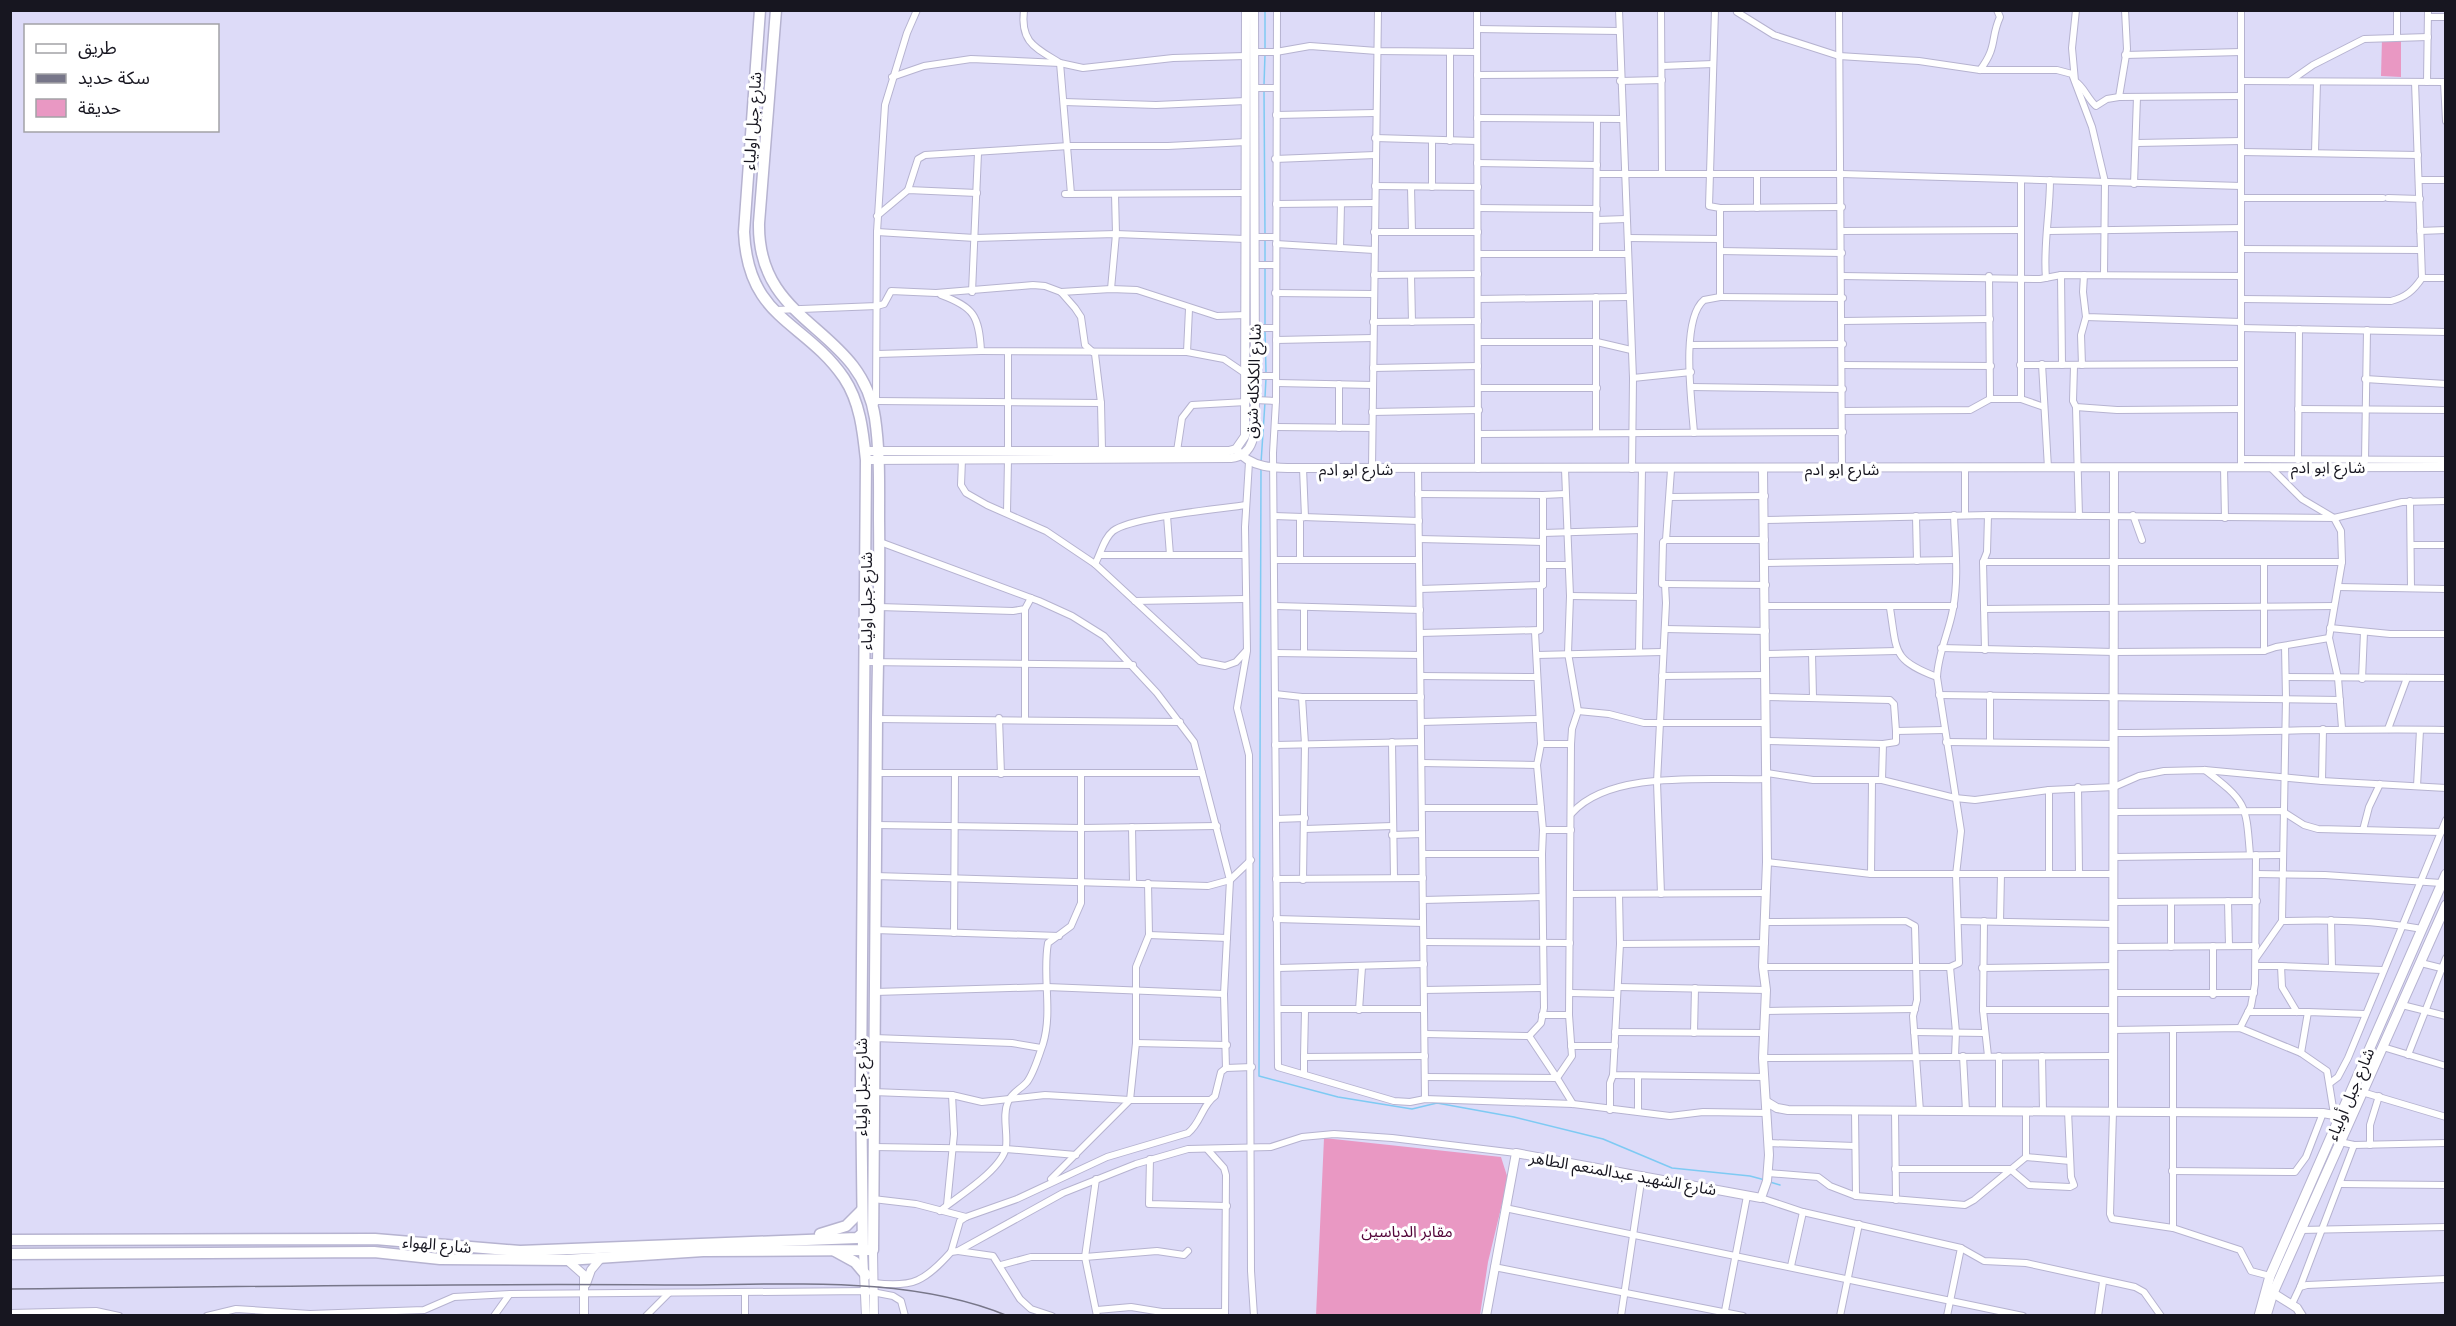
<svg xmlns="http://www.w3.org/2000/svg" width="2456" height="1326" font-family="Montserrat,'Noto Sans Arabic',sans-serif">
	<rect width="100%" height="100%" fill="#dddbf8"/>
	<g fill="#e998c3">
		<path d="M2382,39H2401V77L2381,76Z"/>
		<path d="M1324,1138L1501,1157L1508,1179L1488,1262L1480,1315L1316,1316Z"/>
	</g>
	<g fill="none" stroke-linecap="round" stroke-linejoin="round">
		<g stroke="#7ecaf3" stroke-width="1.5">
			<path d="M1265,49V10"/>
			<path d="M1264,85L1265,54"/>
			<path d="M1264,90L1265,235"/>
			<path d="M1265,240V262"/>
			<path d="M1265,325V267"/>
			<path d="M1265,330L1266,373"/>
			<path d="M1265,397L1266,378"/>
			<path d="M1261,463L1265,402"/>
			<path d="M1261,468L1259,1076L1338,1097L1412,1109L1437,1103L1514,1117L1603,1139L1672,1168L1750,1176L1765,1180"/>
			<path d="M1770,1182L1780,1185"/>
		</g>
		<defs>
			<g id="street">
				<path d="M1024,10C1020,43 1036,48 1060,63L1071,194"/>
				<path d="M1277,10L1276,401L1273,453L1278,1067L1394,1101L1410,1102L1425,1099L1573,1104L1670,1116L1703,1112L1767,1113"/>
				<path d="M1477,10L1478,469"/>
				<path d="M1619,10L1633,378L1632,469"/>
				<path d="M1661,10L1662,174"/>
				<path d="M1839,10L1842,468"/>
				<path d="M2076,10L2072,48L2075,81C2085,88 2087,98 2096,106L2107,99L2119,97L2241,96"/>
				<path d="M2241,10V467"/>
				<path d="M1737,12L1774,35L1839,56L1919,61L1980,70H2057L2072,74L2092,127L2105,182L2104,275"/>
				<path d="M2429,17H2446"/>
				<path d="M1477,29L1619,31"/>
				<path d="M2397,37V10"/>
				<path d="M1254,52H1276L1310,46L1377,51L1477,52"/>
				<path d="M2125,55L2241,52"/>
				<path d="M1662,66L1713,64"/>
				<path d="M1980,70C1998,46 1990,39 2000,17L1997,10"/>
				<path d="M1477,75L1620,74"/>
				<path d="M892,77L924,66L971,59L1060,63L1083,68L1173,58L1246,56"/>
				<path d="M1620,81L1662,80"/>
				<path d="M2241,81L2446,82"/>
				<path d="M2290,81L2313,65L2364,39L2428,37"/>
				<path d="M2427,82L2428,10"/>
				<path d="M2444,82L2446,121"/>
				<path d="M1254,88H1276"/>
				<path d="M2119,97L2127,49L2125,10"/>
				<path d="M1064,102L1156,105L1246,101"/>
				<path d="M1276,115L1375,113"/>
				<path d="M1477,118L1622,119"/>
				<path d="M1375,138L1477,141"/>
				<path d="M1432,140V187"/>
				<path d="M1450,141V53"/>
				<path d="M2137,143L2241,141"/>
				<path d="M2241,152L2418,155"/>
				<path d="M2315,152L2317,82"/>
				<path d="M1275,159L1375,155"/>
				<path d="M1477,163L1597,165"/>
				<path d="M1597,174H1842L2241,186"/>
				<path d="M1757,174V208"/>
				<path d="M2419,180H2446"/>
				<path d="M2134,184L2137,97"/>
				<path d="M1375,186L1478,187"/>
				<path d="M1411,187L1412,232"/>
				<path d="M908,190L918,159L925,155L1069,146H1168L1246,142"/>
				<path d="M1065,194L1245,193"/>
				<path d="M2241,198H2383"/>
				<path d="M2388,198L2420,199"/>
				<path d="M1276,204L1374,203"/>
				<path d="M1478,208L1597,209"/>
				<path d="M1720,208L1842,207"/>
				<path d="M877,216L908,190L977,193"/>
				<path d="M1597,220L1626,219"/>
				<path d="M1842,231L2021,230"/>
				<path d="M2049,231L2241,228"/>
				<path d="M2420,231L2446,230"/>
				<path d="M877,232L975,238L1116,234L1245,239"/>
				<path d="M1374,232H1478"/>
				<path d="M1254,237H1276"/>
				<path d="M1628,238L1720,239"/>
				<path d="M1276,244L1374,250"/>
				<path d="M1340,248L1341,204"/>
				<path d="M2241,249L2421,250"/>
				<path d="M1720,251L1842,253"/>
				<path d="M1478,254H1628"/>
				<path d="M1596,254L1597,119"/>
				<path d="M1254,265H1275"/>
				<path d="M1374,275L1478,274"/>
				<path d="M1411,275L1412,322"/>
				<path d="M2061,275L2062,365"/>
				<path d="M2084,275L2083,292L2086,317L2241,322"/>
				<path d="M1842,276L2040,279L2061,275L2241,276"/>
				<path d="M1989,276L1990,399"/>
				<path d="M2046,278C2043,246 2050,213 2050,180"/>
				<path d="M2422,278H2446"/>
				<path d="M1111,289L1116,234L1115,194"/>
				<path d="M972,292L978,153"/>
				<path d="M1061,292L1111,289L1137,290L1217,316L1246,315"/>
				<path d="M1275,293L1373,294"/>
				<path d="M941,295C974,307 979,316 981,351L1187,352L1224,359L1246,374"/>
				<path d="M1720,297L1843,298"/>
				<path d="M1478,299L1629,297"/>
				<path d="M2242,299L2391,301C2406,297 2413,291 2422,278L2415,82"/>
				<path d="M776,310L877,306L884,304L891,291L936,293L1033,285L1045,286L1061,292L1075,308L1081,317L1085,345L1095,354L1101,403L1102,450"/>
				<path d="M1843,321L1990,319"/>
				<path d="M1373,322L1478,321"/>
				<path d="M1255,328H1276"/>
				<path d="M2241,328L2446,332"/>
				<path d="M1276,340L1373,338"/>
				<path d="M1478,342H1597L1631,350"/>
				<path d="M1690,345L1843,344"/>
				<path d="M1187,352L1189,309"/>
				<path d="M1008,353V450"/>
				<path d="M877,354L981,351"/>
				<path d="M2042,364L2048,468"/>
				<path d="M1843,365L1991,366"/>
				<path d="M2020,365L2241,364"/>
				<path d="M2082,365L2081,335L2086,317"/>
				<path d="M2074,366L2073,401L2076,407L2117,410L2241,409"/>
				<path d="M1373,368L1478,366"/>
				<path d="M1255,376H1276"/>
				<path d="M1633,378L1691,372"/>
				<path d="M2365,379L2446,384"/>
				<path d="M1277,383L1373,385"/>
				<path d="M1691,387L1843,389"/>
				<path d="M1479,388H1597"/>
				<path d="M2021,399V180"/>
				<path d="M1255,400L1276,401"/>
				<path d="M876,401L1101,403"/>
				<path d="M2076,407L2079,516"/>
				<path d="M873,408L876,401L877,232L885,105L907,33L917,10"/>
				<path d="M2298,409L2446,410"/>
				<path d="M1843,411L1970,410L1990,399H2021L2044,407"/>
				<path d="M1372,412L1479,410"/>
				<path d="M1276,427L1372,428"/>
				<path d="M1339,428V384"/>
				<path d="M1596,432V297"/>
				<path d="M1694,433C1692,404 1680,320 1704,300L1720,297V208L1709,206L1715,10"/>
				<path d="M1479,434L1843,432"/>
				<path d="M1177,451L1182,418L1192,405L1246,402"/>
				<path d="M962,459L961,485L966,493L987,505L1046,531L1095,564L1200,661L1225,666L1236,662L1246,651"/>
				<path d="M2242,459L2446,460"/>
				<path d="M2298,460L2299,329"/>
				<path d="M2365,461L2367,330"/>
				<path d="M1249,462L1245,527L1247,651L1237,708L1249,755L1251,1271L1254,1316"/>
				<path d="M2224,467L2225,518"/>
				<path d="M2270,467L2302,499L2334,518L2341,531L2342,562L2329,638L2338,678L2342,728"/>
				<path d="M1372,468L1378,10"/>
				<path d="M1965,468V515"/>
				<path d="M1418,469L1425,1099"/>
				<path d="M1565,469L1570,596L1568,653L1578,711L1572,729L1571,744L1569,1015L1572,1056L1557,1078L1573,1104"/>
				<path d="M1418,494L1543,495"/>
				<path d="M1670,497L1765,496"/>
				<path d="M2410,501L2411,587"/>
				<path d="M1007,513L1008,459"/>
				<path d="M2133,515L2142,540"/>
				<path d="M1167,516L1170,555"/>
				<path d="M1274,516L1419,521"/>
				<path d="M1916,516L1917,561"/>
				<path d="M1765,520L1988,515L2334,518L2402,502L2446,501"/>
				<path d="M1543,533L1641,530"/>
				<path d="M1419,539L1542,542"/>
				<path d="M1666,540H1765"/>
				<path d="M880,542L1039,601L1072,616L1104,636L1157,693L1194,742L1230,880L1224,994L1226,1068"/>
				<path d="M2411,545H2446"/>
				<path d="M1100,555H1245"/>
				<path d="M1275,560H1419"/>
				<path d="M1300,560V518L1305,517L1303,468"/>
				<path d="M1983,562H2342"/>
				<path d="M1766,563L1956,560"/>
				<path d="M1095,564C1101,553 1104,538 1113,531C1131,517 1220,509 1246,505"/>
				<path d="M1543,565H1568"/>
				<path d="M1665,584L1766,585"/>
				<path d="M2338,587L2446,589"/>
				<path d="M1420,589L1543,585"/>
				<path d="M1570,596L1640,597"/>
				<path d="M1135,601L1245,599"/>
				<path d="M1276,606L1420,610"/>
				<path d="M1766,606H1954"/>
				<path d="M879,607L1013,611L1025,609L1031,598"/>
				<path d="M1890,608C1897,652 1892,660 1937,677"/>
				<path d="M1984,609L2334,606"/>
				<path d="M2330,628L2390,634H2446"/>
				<path d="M1665,629L1766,631"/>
				<path d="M1420,633L1539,630"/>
				<path d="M1941,648L2114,652L2264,651L2276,647L2329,638"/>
				<path d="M1985,650L1983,562L1987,552L1988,515"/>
				<path d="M2264,651V562"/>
				<path d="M1639,652L1642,469"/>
				<path d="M1275,653L1420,655"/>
				<path d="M1304,653V607"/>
				<path d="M1812,653L1813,697"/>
				<path d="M1766,654L1897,651"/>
				<path d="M1537,655L1662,652"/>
				<path d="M865,662L1133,665"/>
				<path d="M1421,676L1537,677"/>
				<path d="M1662,676L1766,675"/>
				<path d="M2286,677L2446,678"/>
				<path d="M2362,679L2364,632"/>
				<path d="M1275,694L1302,697H1421"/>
				<path d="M1939,695L2340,700"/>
				<path d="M1990,695V742"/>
				<path d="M1302,697L1305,744L1303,880"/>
				<path d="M1765,697L1890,700L1894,704L1896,731"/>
				<path d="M1578,711L1609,714L1644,723H1766"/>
				<path d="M999,718L1001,774"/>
				<path d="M877,719L1180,722"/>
				<path d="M1025,719V609"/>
				<path d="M1421,722L1538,719"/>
				<path d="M2388,729L2407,678"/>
				<path d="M2114,733C2224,733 2335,728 2446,730"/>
				<path d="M1767,741L1883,744"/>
				<path d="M1392,742L1394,878"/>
				<path d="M1946,742L2114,744"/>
				<path d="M1541,744H1571"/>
				<path d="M1275,745L1421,742"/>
				<path d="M1422,763L1537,765"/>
				<path d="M2205,770C2247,802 2246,804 2250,855"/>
				<path d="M877,773H1202"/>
				<path d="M1767,773L1813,780H1882L1955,798L1975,800L2049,790"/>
				<path d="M1882,780L1883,744L1896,742V731L1944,730"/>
				<path d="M2322,781L2446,788"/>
				<path d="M2417,786L2420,730"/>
				<path d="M2078,787L2079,873"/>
				<path d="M1422,808H1541"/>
				<path d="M2114,812L2282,811L2304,825L2318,829L2441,832"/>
				<path d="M1572,813C1611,769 1711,781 1766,779"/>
				<path d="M1276,819L1305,818"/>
				<path d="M876,825L1082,828L1217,826"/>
				<path d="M1132,827L1133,883"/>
				<path d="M1305,829L1392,826"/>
				<path d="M1543,830H1571"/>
				<path d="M2363,830L2369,807L2380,784"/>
				<path d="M1392,835L1422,834"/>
				<path d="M1423,854H1542L1544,1008L1541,1023L1529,1036"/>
				<path d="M1542,854L1543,830L1537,765L1541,744L1535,632L1540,630V587L1543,585V495L1565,494"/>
				<path d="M2114,857L2282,855"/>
				<path d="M1767,862L1871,874H2114"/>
				<path d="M1871,874L1872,781"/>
				<path d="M2049,874V790L2114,787L2139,776L2164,771L2205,770L2322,781L2323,729"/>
				<path d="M2256,874L2325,875L2441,883"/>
				<path d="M875,876L1208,886L1230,880L1251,860"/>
				<path d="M1276,879L1423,878"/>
				<path d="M1571,894L1766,893"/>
				<path d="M1619,894L1620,944L1613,1075L1765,1077"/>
				<path d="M1661,894L1657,782L1666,603L1665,584H1662L1663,542L1666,540L1671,470"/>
				<path d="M1423,900L1541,897"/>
				<path d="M2228,901L2229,946"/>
				<path d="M2113,902L2257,901"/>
				<path d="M1276,919L1423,923"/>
				<path d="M2331,920L2332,968"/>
				<path d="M1958,921L2113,924"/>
				<path d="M2000,921L2001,874"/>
				<path d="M2282,921C2329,920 2375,920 2422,929"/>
				<path d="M1765,922L1906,921L1915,926L1917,1000L1913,1016L1920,1111"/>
				<path d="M875,930L1059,936"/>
				<path d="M954,933L955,774"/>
				<path d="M1149,935L1227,938"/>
				<path d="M1424,942L1570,943"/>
				<path d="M1620,944L1765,943"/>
				<path d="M2113,947L2256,946"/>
				<path d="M2171,947V902"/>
				<path d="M2256,958L2282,921L2286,698L2285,646"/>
				<path d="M2421,963L2445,969"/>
				<path d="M2256,966H2281L2282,987L2297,1012"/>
				<path d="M2281,966L2382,970"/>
				<path d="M1763,967H1950L1959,963L1956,875L1961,831L1937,677C1938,653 1949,632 1953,609C1959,578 1955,546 1954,515"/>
				<path d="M1950,967L1956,1032L1955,1056"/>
				<path d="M1278,968L1424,964"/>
				<path d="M1982,968L2114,966"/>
				<path d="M1618,987L1766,990"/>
				<path d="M1424,990L1542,988"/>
				<path d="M875,992L1047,987L1224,994"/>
				<path d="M1571,993L1617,994"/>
				<path d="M2113,993H2254"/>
				<path d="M2213,995V946"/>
				<path d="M2402,1005L2446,1016"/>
				<path d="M1278,1009H1424"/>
				<path d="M1359,1010L1362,967"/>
				<path d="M1983,1010L1984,921"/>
				<path d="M1305,1011L1304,1057L1425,1056"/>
				<path d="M1766,1011L1915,1009"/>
				<path d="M2248,1012H2308"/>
				<path d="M1542,1015H1569"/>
				<path d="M2240,1028L2251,1006L2255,984L2256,855"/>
				<path d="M2113,1030L2240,1028L2301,1053L2327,1071L2334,1114"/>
				<path d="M2173,1030V1228L2240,1250L2251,1271L2270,1276"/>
				<path d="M1615,1032L1765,1033"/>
				<path d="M1914,1032L1984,1033"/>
				<path d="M1694,1033L1695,988"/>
				<path d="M1425,1034L1529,1036L1557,1078"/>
				<path d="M874,1038L1012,1043L1041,1048"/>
				<path d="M1136,1043L1227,1045"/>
				<path d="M1571,1046H1615"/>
				<path d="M2383,1047L2446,1066"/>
				<path d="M2301,1053L2308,1012L2365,1014"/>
				<path d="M2408,1055L2446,958"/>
				<path d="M1963,1056L1966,1111"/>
				<path d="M1988,1056L1983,1010H2113"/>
				<path d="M2042,1056L2043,1111"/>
				<path d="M1304,1057V1074"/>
				<path d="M1763,1058L2112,1056"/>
				<path d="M1638,1076V1110"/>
				<path d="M1425,1077L1557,1078"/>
				<path d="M2330,1083L2338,1077L2348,1058L2446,820"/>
				<path d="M873,1092L952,1095L982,1102L1045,1095L1130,1100H1209"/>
				<path d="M2362,1092L2446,1117"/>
				<path d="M1610,1110V1083L1613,1075"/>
				<path d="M1855,1111L1856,1196"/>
				<path d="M1895,1111L1896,1200"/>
				<path d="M1999,1111V1056"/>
				<path d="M2113,1112L2110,1214L2112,1219L2173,1228"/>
				<path d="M2340,1142L2354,1145L2446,1143"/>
				<path d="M1769,1143L1855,1146"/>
				<path d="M2370,1145V1125L2379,1096"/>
				<path d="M873,1147L1006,1149L1076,1155"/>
				<path d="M1208,1150L1224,1168L1226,1175L1225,1316"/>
				<path d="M2026,1157L2070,1161"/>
				<path d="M1150,1159L1149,1204L1227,1206"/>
				<path d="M1895,1169H2010L2029,1185L2070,1187L2074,1185L2071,1177L2068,1111"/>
				<path d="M2172,1171L2295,1172L2306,1157L2323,1113"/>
				<path d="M1768,1173L1818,1177L1830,1186L1856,1196L1965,1205L1974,1200L2026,1157V1111"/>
				<path d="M1051,1179L1130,1100L1136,1043V967L1149,935L1148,883"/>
				<path d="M1096,1179L1085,1257L1097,1316"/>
				<path d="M2340,1184L2446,1185"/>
				<path d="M1761,1198L1803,1212L1961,1248L1984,1261L2026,1263L2135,1287L2144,1292L2161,1316"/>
				<path d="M873,1199L916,1204L966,1217"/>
				<path d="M947,1205L954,1134L952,1095"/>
				<path d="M1505,1208L2023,1316"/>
				<path d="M940,1211C957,1197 1002,1170 1006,1147C1008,1133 1002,1115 1008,1102C1011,1093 1021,1089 1027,1082C1034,1073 1039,1055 1043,1044C1053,1011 1042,976 1048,943L1071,926L1081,903V774"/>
				<path d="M2301,1230L2446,1227"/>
				<path d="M958,1251L993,1256L1020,1299L1031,1309L1052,1316"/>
				<path d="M951,1252L960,1221L966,1217L1017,1199L1107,1157L1188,1133C1201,1123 1202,1105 1215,1096L1221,1072L1226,1068L1252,1067"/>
				<path d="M1001,1265L1031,1257H1085L1157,1251L1184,1255L1188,1251"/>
				<path d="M1791,1266L1803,1212"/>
				<path d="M1494,1267L1743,1316"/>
				<path d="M874,1283C913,1288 925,1281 951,1252L958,1251L1063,1193L1136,1164L1188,1149L1271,1147L1302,1137L1334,1134L1392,1138L1516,1153"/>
				<path d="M2300,1287L2354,1145"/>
				<path d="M2292,1304L2300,1287L2307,1285L2446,1279"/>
				<path d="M1097,1310L1131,1307L1162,1312H1225"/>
				<path d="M10,1313L96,1311L119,1316"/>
				<path d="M207,1316L236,1309L310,1314L424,1310L454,1297L510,1294L867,1291L893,1296L901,1301L905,1316"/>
				<path d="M494,1316L509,1295"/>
				<path d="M646,1316L668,1294"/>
				<path d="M745,1316V1294"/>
				<path d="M1621,1316L1642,1175"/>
				<path d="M1724,1316L1747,1196"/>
				<path d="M1840,1316L1859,1224"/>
				<path d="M1947,1316L1961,1248"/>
				<path d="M2098,1316L2103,1282"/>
			</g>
			<g id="secondary">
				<path d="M1236,449C1251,470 1280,468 1303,468L2446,467"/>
				<path d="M865,451H1229L1236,449L1245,436L1246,10"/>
				<path d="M866,460L1231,458C1260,455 1254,422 1255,400L1254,10"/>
				<path d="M1767,1102L1777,1108L1788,1110L2323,1113L2350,1118"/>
				<path d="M2113,1112L2114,468"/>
				<path d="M873,1250L874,1316"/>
				<path d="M863,1251L866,1316"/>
				<path d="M567,1260L584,1275V1316"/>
				<path d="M586,1284L591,1270L601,1258"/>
				<path d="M2273,1293L2297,1308L2302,1316"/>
				<path d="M1486,1316L1516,1153L1761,1198L1767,1181L1769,1155L1763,1058L1766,990L1763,967L1767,862L1763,469"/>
			</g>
			<g id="primary">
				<path d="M2259,1316L2270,1276L2446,874"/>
				<path d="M2266,1316L2273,1293L2446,905"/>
			</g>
			<g id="highway">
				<path d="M760,10L744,232C748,320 804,320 844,378C860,402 863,431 866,460L861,1085L863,1251"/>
				<path d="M820,1234L846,1226L862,1210"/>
				<path d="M10,1240L375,1239L520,1251L857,1238L862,1234"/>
				<path d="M835,1251L855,1262L866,1275"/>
				<path d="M10,1254L374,1252L440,1259L567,1260L703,1251L873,1250C876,1073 874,896 877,719C878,653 880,586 879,520C879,486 880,452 875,418C861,325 757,327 759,223L776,10"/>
			</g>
		</defs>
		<use href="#street" stroke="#b6b3d0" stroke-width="8"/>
		<use href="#secondary" stroke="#b6b3d0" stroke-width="10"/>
		<use href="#primary" stroke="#b6b3d0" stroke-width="11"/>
		<use href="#highway" stroke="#b6b3d0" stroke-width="13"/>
		<use href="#street" stroke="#fff" stroke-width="6"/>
		<use href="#secondary" stroke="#fff" stroke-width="8"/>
		<use href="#primary" stroke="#fff" stroke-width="9"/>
		<use href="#highway" stroke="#fff" stroke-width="10"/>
		<path stroke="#777689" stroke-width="1.5" d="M10,1289C229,1287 447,1283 665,1285C776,1286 905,1273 1008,1316"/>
	</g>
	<g text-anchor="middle" stroke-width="6" stroke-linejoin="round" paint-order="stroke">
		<g font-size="16" fill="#171620" stroke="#fff">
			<text transform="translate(752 121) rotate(-86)" y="6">شارع جبل اولياء</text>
			<text transform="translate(1253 381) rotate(-88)" y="6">شارع الكلاكله شرق</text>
			<text x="2328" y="473">شارع ابو ادم</text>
			<text x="1356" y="475">شارع ابو ادم</text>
			<text x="1842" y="475">شارع ابو ادم</text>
			<text transform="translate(866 601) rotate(-90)" y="6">شارع جبل اولياء</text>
			<text transform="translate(861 1087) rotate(-90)" y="6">شارع جبل اولياء</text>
			<text transform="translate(2350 1094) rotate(-67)" y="6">شارع جبل أولياء</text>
			<text transform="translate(1623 1173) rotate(10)" y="6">شارع الشهيد عبدالمنعم الطاهر</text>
			<text transform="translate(437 1244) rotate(5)" y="6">شارع الهواء</text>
		</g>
		<g font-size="16" fill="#520438" stroke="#fff">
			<text x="1407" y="1237">مقابر الدباسين</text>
		</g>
	</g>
	<rect width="2456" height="1326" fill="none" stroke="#171620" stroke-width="24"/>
	<rect x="24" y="24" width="195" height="108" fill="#ffffff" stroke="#a2a2a6" stroke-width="1.5"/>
	<rect x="36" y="44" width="30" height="9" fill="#ffffff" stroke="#a2a2a6" stroke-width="1.5"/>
	<text x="78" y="54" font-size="18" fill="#171620">طريق</text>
	<rect x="36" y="74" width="30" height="9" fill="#777689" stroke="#a2a2a6" stroke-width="1.5"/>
	<text x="78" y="84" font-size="18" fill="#171620">سكة حديد</text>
	<rect x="36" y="99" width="30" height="18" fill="#e998c3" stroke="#a2a2a6" stroke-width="1.5"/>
	<text x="78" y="114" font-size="18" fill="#171620">حديقة</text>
</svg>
